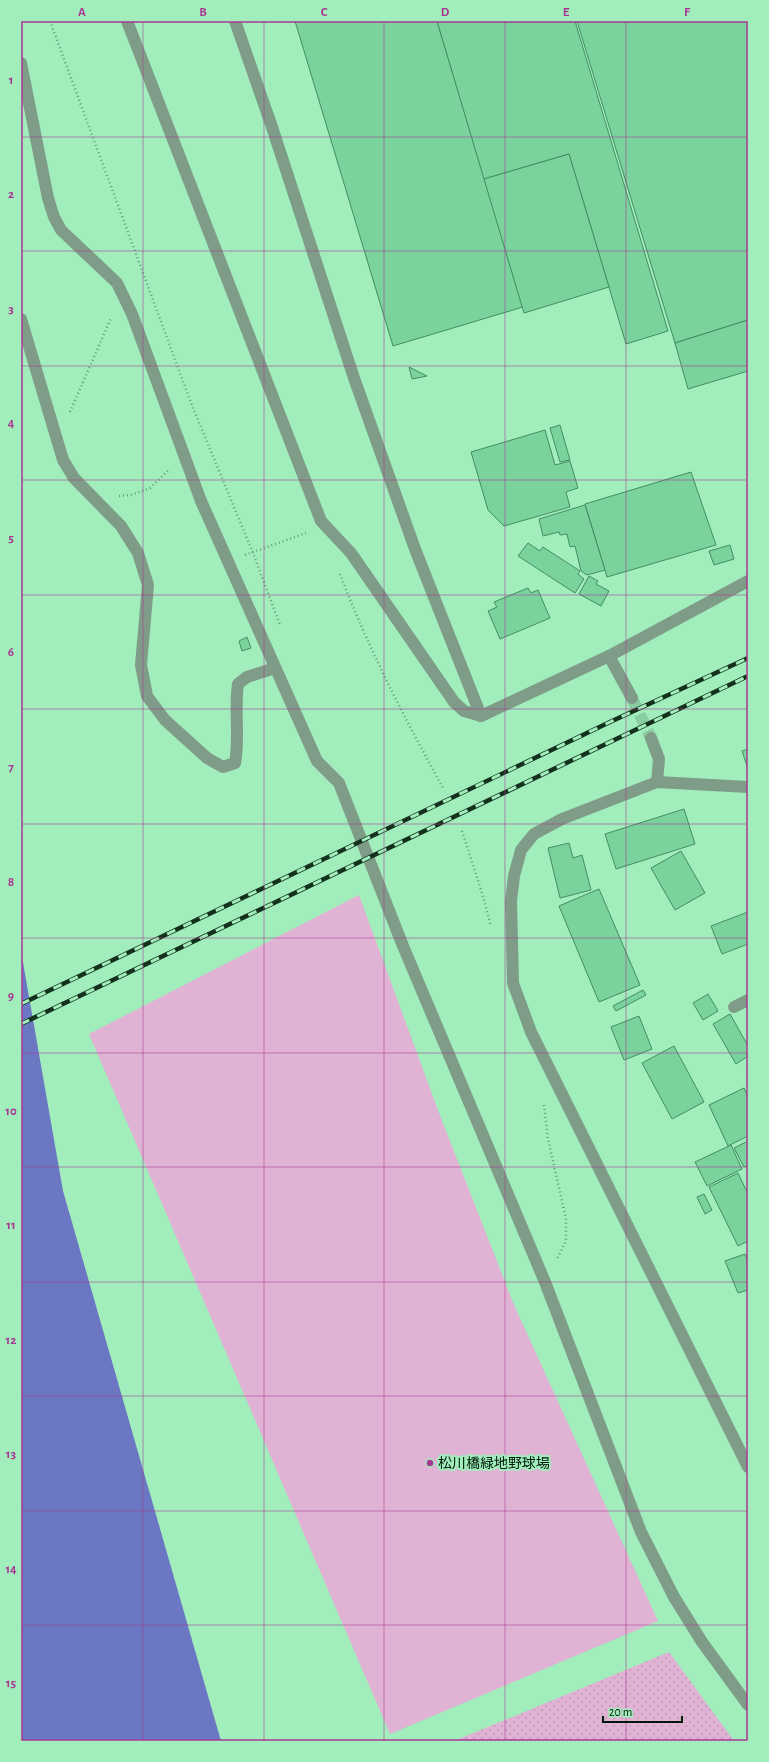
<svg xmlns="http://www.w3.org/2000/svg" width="769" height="1762" font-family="'Alegreya Sans','Noto Sans JP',sans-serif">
	<defs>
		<pattern id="grass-dots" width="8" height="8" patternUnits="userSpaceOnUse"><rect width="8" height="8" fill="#e0b2d4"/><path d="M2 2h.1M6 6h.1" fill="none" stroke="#be98b4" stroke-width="1.8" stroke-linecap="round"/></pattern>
	</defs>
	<rect width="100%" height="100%" fill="#a1edbc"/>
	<path fill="url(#grass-dots)" d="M669,1652L734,1741H454Z"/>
	<path fill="#e0b2d4" d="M359,895L439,1113L514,1305L658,1621L390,1734L89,1034Z"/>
	<path fill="#6c77c3" d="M21,951L63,1191L221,1741H21Z"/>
	<g fill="#7ad29c" stroke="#438e62">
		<path d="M295,21H437L523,307L393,346Z"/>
		<path d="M437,21H575L668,331L626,344L569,154L484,179Z"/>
		<path d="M577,21H748V320L675,343Z"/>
		<path d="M569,154L609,287L524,313L484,179Z"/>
		<path d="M748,320V371L688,389L675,343Z"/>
		<path d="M409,367L427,376L412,379Z"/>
		<path d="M560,425L570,460L560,462L550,428Z"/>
		<path d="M545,430L555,465L570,461L578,488L566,492L570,507L504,526L488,510L471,452Z"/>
		<path d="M691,472L716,545L607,577L585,504Z"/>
		<path d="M585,505L605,570L587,575L581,571L575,546L570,547L567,534L560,535L559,532L543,536L539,519Z"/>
		<path d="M528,543L540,551L543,547L580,571L578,574L584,579L575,593L518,556Z"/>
		<path d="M730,545L734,559L714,565L709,551Z"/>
		<path d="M589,576L598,581L596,584L609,591L601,606L579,594Z"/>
		<path d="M528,588L531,593L538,590L550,618L500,639L488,611L497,607L494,602Z"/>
		<path d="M247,637L251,648L242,651L239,641Z"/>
		<path d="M748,749V769L742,751Z"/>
		<path d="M684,809L695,844L616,869L605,834Z"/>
		<path d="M569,843L573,858L582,855L591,890L560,898L548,848Z"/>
		<path d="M681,851L705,893L675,910L651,868Z"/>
		<path d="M599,889L640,985L599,1002L559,906Z"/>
		<path d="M748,912V944L722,954L711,926Z"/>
		<path d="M643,990L646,995L616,1011L613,1006Z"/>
		<path d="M708,994L718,1011L703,1020L693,1003Z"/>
		<path d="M730,1014L748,1046V1056L736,1064L713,1024Z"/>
		<path d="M639,1016L652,1049L624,1060L611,1027Z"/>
		<path d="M674,1046L704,1102L672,1119L642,1063Z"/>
		<path d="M744,1088L748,1097V1136L728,1146L709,1105Z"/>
		<path d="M748,1141V1165L744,1167L734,1148Z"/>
		<path d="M731,1145L742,1169L707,1186L695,1162Z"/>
		<path d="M738,1173L748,1194V1241L738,1246L709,1187Z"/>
		<path d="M704,1194L712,1210L705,1214L697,1197Z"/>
		<path d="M745,1254L748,1262V1290L738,1293L725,1261Z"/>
	</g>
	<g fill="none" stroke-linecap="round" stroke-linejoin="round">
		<path stroke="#89cda1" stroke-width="12" stroke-dasharray="12 6" stroke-linecap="butt" d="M632,698L651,738"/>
		<g stroke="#669e79" stroke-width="2.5" stroke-dasharray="1 3" stroke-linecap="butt">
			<path d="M50,21L191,403L253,553L280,625"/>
			<path d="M70,412L111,318"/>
			<path d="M119,496L131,495L150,488L169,470"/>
			<path d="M245,555L306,533"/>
			<path d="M340,574C368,648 405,719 443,788"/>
			<path d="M462,831L482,893L491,926"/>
			<path d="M544,1105L548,1139L566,1219V1241L557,1259"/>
		</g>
		<g stroke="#7e9c88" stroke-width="12">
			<path d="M127,21L321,521L351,553L454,702L464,711L481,716L609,656L748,581"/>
			<path d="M235,21L272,127L354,378L415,549L481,716"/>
			<path d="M21,63L48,198L54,217L61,230L117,283L132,314L201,501L317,761L339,783L403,946L545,1282L641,1532L674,1597L702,1642L748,1705"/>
			<path d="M21,319L63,460L74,478L121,526L138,553L148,585L141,665L147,696L165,720L207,758L223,767L235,763C240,737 234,710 238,684L247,677L275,668"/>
			<path d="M609,656L632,698"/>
			<path d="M651,738L659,759L657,782"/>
			<path d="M748,787L657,782L562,819L534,834L521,850L514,876L511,901L513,983L531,1032L748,1467"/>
			<path d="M734,1007L748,1000"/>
		</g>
		<defs>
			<g id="rail">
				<path d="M21,1004L610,722L748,658"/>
				<path d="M21,1024L748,676"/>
			</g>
		</defs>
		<use href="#rail" stroke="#13311c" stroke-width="4.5"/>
		<use href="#rail" stroke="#a1edbc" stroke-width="3" stroke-dasharray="9" stroke-linecap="butt"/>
	</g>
	<path fill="none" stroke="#a93894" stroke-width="1" stroke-opacity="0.55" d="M143,21V1741M264,21V1741M384,21V1741M505,21V1741M626,21V1741M21,137H748M21,251H748M21,366H748M21,480H748M21,595H748M21,709H748M21,824H748M21,938H748M21,1053H748M21,1167H748M21,1282H748M21,1396H748M21,1511H748M21,1625H748"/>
	<circle fill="#a93894" stroke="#a1edbc" stroke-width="1.5" cx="430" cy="1463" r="4"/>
	<g text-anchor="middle" stroke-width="4" stroke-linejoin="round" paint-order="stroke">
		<g font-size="14" fill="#001807" stroke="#a1edbc" text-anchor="start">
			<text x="438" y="1468">松川橋緑地野球場</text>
		</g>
	</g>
	<rect width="769" height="1762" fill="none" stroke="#a1edbc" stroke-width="44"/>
	<path d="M603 1716v6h79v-6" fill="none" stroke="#001807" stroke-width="2"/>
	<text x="609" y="1716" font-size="12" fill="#001807" stroke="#a1edbc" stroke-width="3" paint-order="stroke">20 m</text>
	<rect x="22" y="22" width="725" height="1718" fill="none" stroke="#a93894" stroke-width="1.5"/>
	<g font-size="13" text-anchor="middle" font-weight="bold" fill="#a93894">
		<text x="82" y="16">A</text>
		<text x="203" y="16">B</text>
		<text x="324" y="16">C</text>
		<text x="445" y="16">D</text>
		<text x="566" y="16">E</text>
		<text x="687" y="16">F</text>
		<text x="11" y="84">1</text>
		<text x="11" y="198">2</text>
		<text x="11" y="313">3</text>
		<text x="11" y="427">4</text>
		<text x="11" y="542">5</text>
		<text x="11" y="656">6</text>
		<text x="11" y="771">7</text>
		<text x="11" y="886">8</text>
		<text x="11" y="1000">9</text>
		<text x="11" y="1115">10</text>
		<text x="11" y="1229">11</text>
		<text x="11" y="1344">12</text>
		<text x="11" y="1458">13</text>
		<text x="11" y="1573">14</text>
		<text x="11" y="1687">15</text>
	</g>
</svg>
